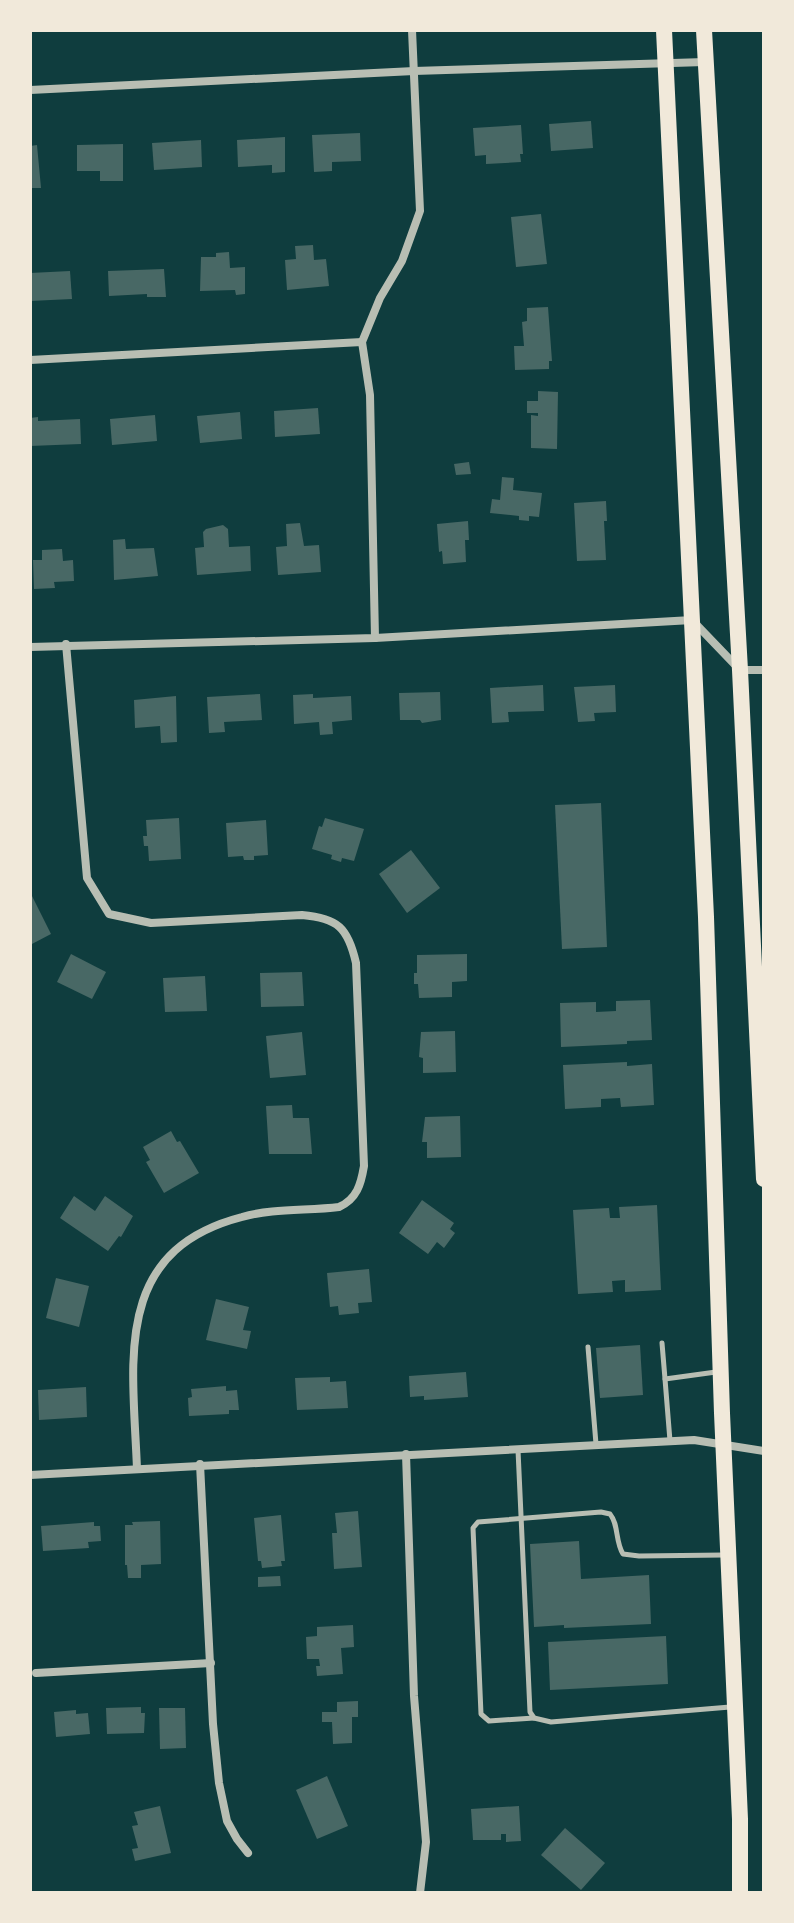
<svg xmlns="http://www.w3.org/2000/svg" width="794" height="1923" font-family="'Libre Baskerville',serif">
	<rect width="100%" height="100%" fill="#0f3d3e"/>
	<g fill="#486865">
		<path d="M591,121L593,148L551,151L549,124Z"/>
		<path d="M521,125L523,154H520L521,162L486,164V155L475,156L473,128Z"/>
		<path d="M360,133L361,161L332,162V171L314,172L312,135Z"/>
		<path d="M285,137V172L272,173V165L238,167L237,140Z"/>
		<path d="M201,140L202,167L154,170L152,143Z"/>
		<path d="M123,144V181H100V171H77V145Z"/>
		<path d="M37,145L41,188H30V146Z"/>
		<path d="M541,214L547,264L516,267L511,217Z"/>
		<path d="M313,245L314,260L326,259L329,286L287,290L285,260L296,259L295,246Z"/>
		<path d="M229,252L230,268L245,267V294L236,295L235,290L200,291L201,257H216V253Z"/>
		<path d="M164,269L166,297H147V294L109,296L108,271Z"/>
		<path d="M70,271L72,299L30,301V273Z"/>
		<path d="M548,307L552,361H549V369L515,370L514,346H524L522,322L527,321V308Z"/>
		<path d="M538,391L558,392L557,449L531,448V415L538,416V413H527V401H538Z"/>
		<path d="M318,408L320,434L275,437L274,411Z"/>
		<path d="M240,412L242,439L200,443L197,416Z"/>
		<path d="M155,415L157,441L112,445L110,419Z"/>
		<path d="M38,417V421L80,419L81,444L30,446V418Z"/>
		<path d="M469,462L471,474L456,475L454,464Z"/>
		<path d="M502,477L514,478L513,490L542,493L539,517L529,516V521L519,520V516L490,513L492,499L500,500Z"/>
		<path d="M606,501L607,521H604L606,560L577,561L574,503Z"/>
		<path d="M468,521L469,540H465L466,562L443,564L442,551L439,552L437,524Z"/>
		<path d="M300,523L304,546L319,545L321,572L278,575L276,547L287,546L286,524Z"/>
		<path d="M223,525L228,529L229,547L250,546L251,571L197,575L195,548L204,547L203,532L206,529Z"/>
		<path d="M125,539L126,549L154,548L158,576L114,580L113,540Z"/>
		<path d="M62,549L63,561L73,560L74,581L54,582L55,588L34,589L33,560H42V550Z"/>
		<path d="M543,685L544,711L508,712L509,722L492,723L490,688Z"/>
		<path d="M615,685L616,712L594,713L595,721L578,722L574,687Z"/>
		<path d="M440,692L441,720L422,723L420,720H400L399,693Z"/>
		<path d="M260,694L262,720L224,722L225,732L209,733L207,697Z"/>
		<path d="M313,694V698L351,696L352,720L332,722L333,734L320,735L319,722L294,724L293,695Z"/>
		<path d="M176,696L177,742L161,743L160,726L135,728L134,700Z"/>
		<path d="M601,803L607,947L562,949L555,805Z"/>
		<path d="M179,818L181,859L149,861L148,846H144L143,836H147L146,820Z"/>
		<path d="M325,818L364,829L354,861L342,858L341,862L331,859L332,855L312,849L319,826L322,827Z"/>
		<path d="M266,820L268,855L254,856V860H244L243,856L228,857L226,823Z"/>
		<path d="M411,850L440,888L407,913L379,874Z"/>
		<path d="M32,896L51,934L30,945V897Z"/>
		<path d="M71,954L106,972L92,999L57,982Z"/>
		<path d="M467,954V981L452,982V997L419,998L418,984H414V973H417V955Z"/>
		<path d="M302,972L304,1006L261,1007L260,973Z"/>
		<path d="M205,976L207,1011L165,1012L163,978Z"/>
		<path d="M650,1000L652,1040L627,1041V1044L561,1047L560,1003L596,1002V1012L616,1011V1001Z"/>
		<path d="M455,1031L456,1072L423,1073V1058L419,1057L421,1032Z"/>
		<path d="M302,1032L306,1075L270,1078L266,1036Z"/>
		<path d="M627,1062V1066L652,1064L654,1105L621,1107L620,1098L601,1099V1107L565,1109L563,1065Z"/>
		<path d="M292,1105L293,1118H309L312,1154H269L266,1106Z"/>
		<path d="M460,1116L461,1157L427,1158V1142H422L425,1117Z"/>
		<path d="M171,1131L177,1142L180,1141L199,1173L164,1193L146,1162L150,1160L143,1147Z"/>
		<path d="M74,1196L95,1211L105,1196L133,1216L121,1237L119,1236L108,1251L60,1218Z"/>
		<path d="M422,1200L454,1223L450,1229L455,1233L444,1248L437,1242L428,1254L399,1233Z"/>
		<path d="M657,1205L661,1290L625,1292V1280L612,1281L613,1292L578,1294L573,1210L609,1208L610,1218H620L619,1207Z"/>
		<path d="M369,1269L372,1302L358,1303L359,1313L339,1315L338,1306L330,1307L327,1273Z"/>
		<path d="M56,1278L89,1286L79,1327L46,1318Z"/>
		<path d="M216,1299L249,1307L243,1330L251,1331L247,1349L206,1340Z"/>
		<path d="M640,1345L643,1395L600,1398L596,1348Z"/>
		<path d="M466,1372L468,1397L424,1400V1396L410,1397L409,1376Z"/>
		<path d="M330,1377V1382L346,1381L348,1408L297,1410L295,1378Z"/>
		<path d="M226,1386V1391L237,1390L239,1410H229V1414L189,1416L188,1398L192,1397L191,1389Z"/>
		<path d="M86,1387L87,1417L39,1420L38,1390Z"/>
		<path d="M358,1511L362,1567L334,1569L332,1533H337L335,1513Z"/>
		<path d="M281,1515L285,1561H281L282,1566L262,1568L261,1561H258L254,1518Z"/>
		<path d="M160,1521L161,1564L141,1565V1578H128L127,1565H125V1525H133L132,1522Z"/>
		<path d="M94,1522V1526H100L101,1541L88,1542L89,1548L43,1551L41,1526Z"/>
		<path d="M579,1541L581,1579L649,1575L651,1624L564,1628V1625L534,1627L530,1544Z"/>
		<path d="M280,1576L281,1586L258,1587V1577Z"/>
		<path d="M353,1625L354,1647L341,1648L343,1674L317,1676L316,1666H320L319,1659H307L306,1637L317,1636V1627Z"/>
		<path d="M666,1636L668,1684L550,1690L548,1642Z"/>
		<path d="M358,1701V1717H352V1743L333,1744L332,1722H322V1712H337V1702Z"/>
		<path d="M141,1707V1713H145L144,1733L107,1734L106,1708Z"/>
		<path d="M159,1708H185L186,1748L160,1749Z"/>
		<path d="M76,1710V1714L88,1713L90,1734L56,1737L54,1712Z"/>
		<path d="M327,1776L348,1826L317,1839L296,1790Z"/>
		<path d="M160,1806L171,1853L135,1861L132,1849L138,1848L132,1826L138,1825L134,1812Z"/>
		<path d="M519,1806L521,1841L506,1842V1834H501V1840H473L471,1809Z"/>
		<path d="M565,1828L605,1863L581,1890L541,1855Z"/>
	</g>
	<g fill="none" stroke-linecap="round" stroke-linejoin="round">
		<g stroke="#b8beb3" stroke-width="5">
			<path d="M662,1343L665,1379"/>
			<path d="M588,1347L596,1444"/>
			<path d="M670,1441L665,1379L716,1372"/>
			<path d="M518,1450L530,1712L534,1718L551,1722L730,1707"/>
			<path d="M534,1718L489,1721L481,1714L473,1528L478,1522L601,1512L610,1514C619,1525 615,1541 623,1554L639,1556L724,1555"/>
		</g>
		<g stroke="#b8beb3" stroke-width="8">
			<path d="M30,90L414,71L705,62"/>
			<path d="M30,360L362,342"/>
			<path d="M375,638L370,395L362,342L380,298L402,261L420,211L412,30"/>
			<path d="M66,644L87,878L109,914L151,923L302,915C338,918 348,928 356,963L364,1166C361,1184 357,1199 339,1207C308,1211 273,1208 242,1217C111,1251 133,1362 137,1469"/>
			<path d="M30,647L375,638L692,620L740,670H764"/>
			<path d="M406,1454L414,1696L426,1842L420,1893"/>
			<path d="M200,1464L213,1724L219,1783L227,1821L237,1839L248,1853"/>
			<path d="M30,1475L694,1440L764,1451"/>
			<path d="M36,1673L211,1663"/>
		</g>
		<g stroke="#f1e9da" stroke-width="16">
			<path d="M664,30L706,917L722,1413L740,1819V1893"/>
			<path d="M704,30L740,670L764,1179"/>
		</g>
	</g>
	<rect width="794" height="1923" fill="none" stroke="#f1e9da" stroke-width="64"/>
</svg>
